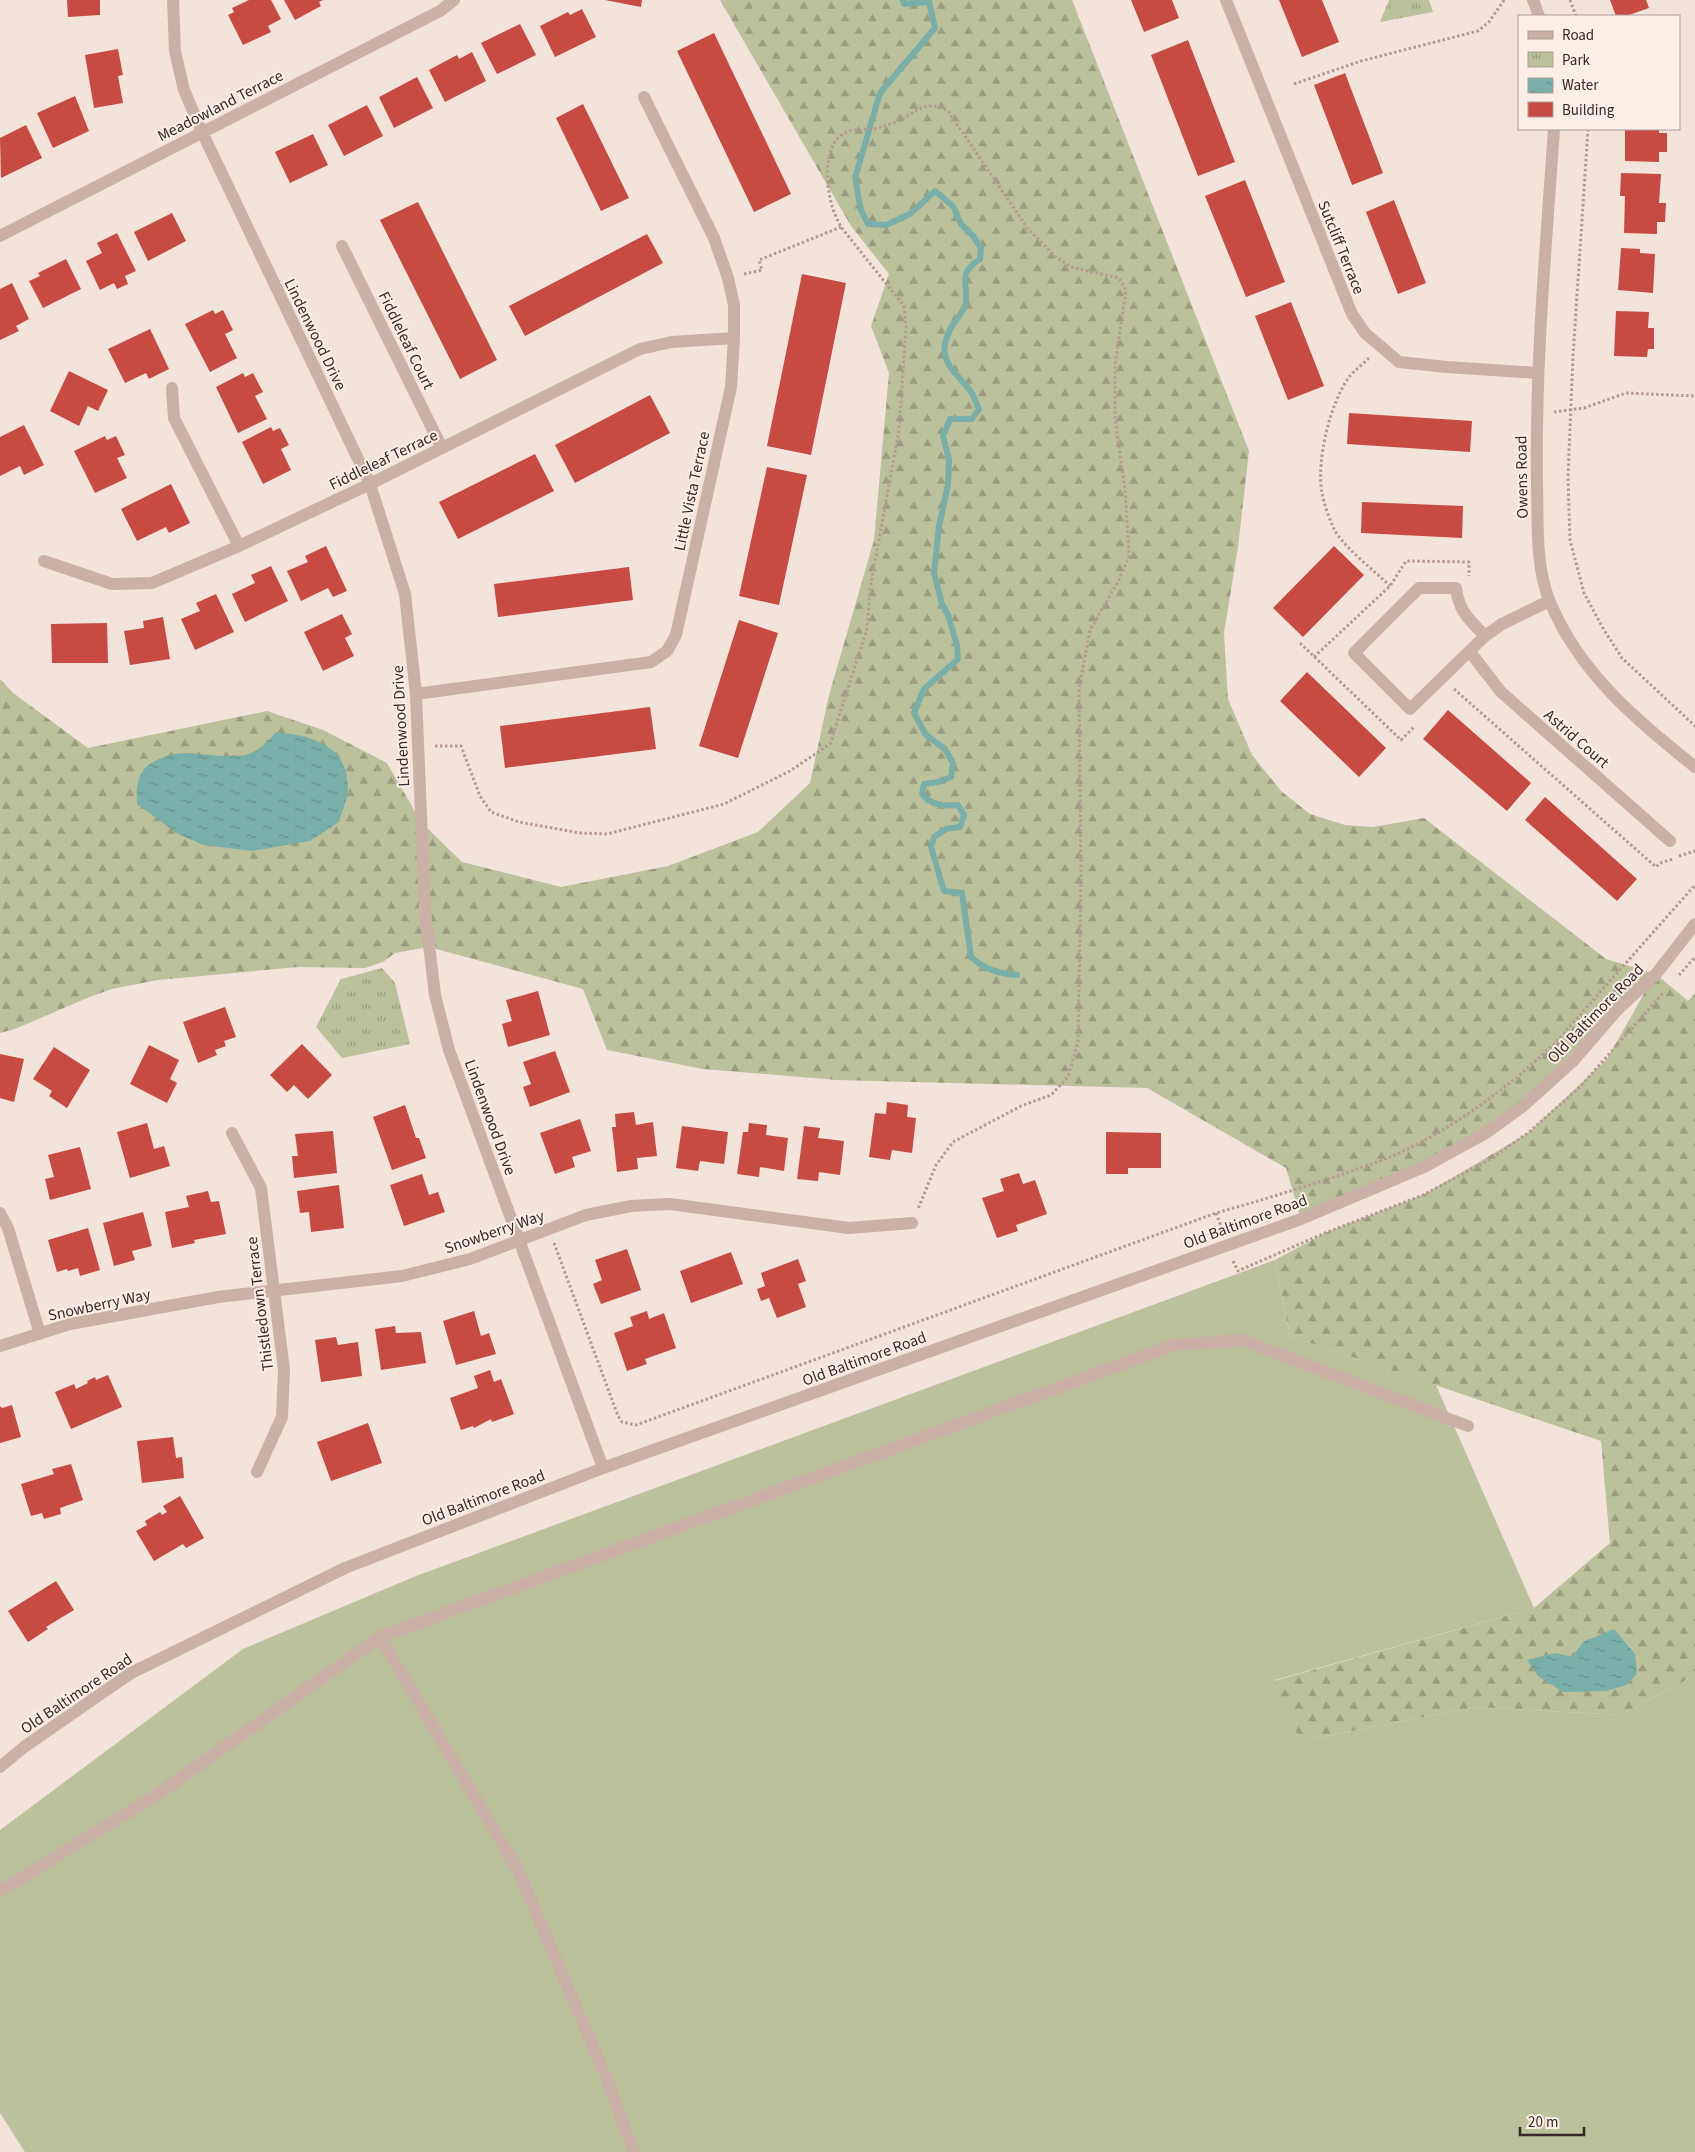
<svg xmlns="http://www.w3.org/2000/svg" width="1695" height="2152" font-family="'Source Sans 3',sans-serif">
	<defs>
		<pattern id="forest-firs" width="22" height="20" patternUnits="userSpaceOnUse" patternTransform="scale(1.25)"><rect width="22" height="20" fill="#bbc19a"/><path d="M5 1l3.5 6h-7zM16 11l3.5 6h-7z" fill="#999d7e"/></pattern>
		<pattern id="park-tufts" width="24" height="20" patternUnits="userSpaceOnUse" patternTransform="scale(1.25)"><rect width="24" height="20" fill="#bbc19a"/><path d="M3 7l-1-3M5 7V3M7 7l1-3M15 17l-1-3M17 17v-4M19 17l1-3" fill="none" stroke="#999d7e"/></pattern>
		<pattern id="water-ripples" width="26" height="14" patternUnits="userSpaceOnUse" patternTransform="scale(1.25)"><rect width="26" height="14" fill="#79afa8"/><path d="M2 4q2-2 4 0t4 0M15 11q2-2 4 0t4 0" fill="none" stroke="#648e89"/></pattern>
	</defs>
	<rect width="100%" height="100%" fill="#f2e3db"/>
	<path fill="#bbc19a" d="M1275,1260L1290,1336L1436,1385L1534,1608L1275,1680L1300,1741L1476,1707L1621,1715L1695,1675V2152H25L0,2113V1830L243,1649L416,1576Z"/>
	<path fill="url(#forest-firs)" d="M720,0H1072L1249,451L1238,547L1224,633L1228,699L1252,755L1281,791L1310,814L1345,825L1373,827L1424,818L1606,959L1656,974L1688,1001L1695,993V1675L1621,1715L1476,1707L1300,1741L1274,1681L1534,1608L1610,1543L1601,1441L1290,1336L1275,1260L1325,1233L1423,1195L1528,1133L1607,1059L1654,976L1572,1061L1486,1133L1301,1219L1286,1168L1147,1088L837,1080L703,1069L607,1050L583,989L429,947L395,953L383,962L365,968L298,967L158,980L112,989L87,998L15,1029L0,1033V679L13,693L88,748L267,711L323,730L387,763L421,822L462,862L561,887L668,866L758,832L810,783L829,695L874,540L889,373L871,326L889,274L851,226Z"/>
	<g fill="url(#park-tufts)">
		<path d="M1389,0H1429L1433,12L1380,22Z"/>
		<path d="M382,968L395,983L410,1044L342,1058L316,1027L341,979Z"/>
	</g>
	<g fill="url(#water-ripples)">
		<path d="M276,732C312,736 347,744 348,788C348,798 342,812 339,822L310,841L252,851L204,845L178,834L137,804C136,786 137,770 155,761C181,747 202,756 230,756C235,755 241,756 246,755C259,751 267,742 276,732Z"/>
		<path d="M1614,1629L1635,1654L1637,1674L1626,1685L1606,1691L1563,1692L1538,1676L1527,1660L1555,1653L1572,1657L1583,1642Z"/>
	</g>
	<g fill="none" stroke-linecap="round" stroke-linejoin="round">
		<path stroke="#79afa8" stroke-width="6" d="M903,0L904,4L929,2L935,28L880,93L855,178L861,210L868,224L886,225L910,214L935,191L953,206L961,224L973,236L981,248L980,259C957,275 968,279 966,302C964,314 953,321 949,332C934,363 959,373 973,395C975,400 977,405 979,409L972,419H950L943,436L949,460L948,485L939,526L934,573L942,604L948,615L957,645L958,659L924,689L914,713L926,735L945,749L953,763L951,777L938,782L924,784L922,794C932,806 943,806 958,805L964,815L960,827L946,829L934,837L931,847L944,891L962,893L971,957C984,969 999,974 1017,975"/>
	</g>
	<g fill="#c74b43">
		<path d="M67,0H100V15L68,17Z"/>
		<path d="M249,0H271L281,19L268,26L271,32L243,45L228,15L234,12L232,8Z"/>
		<path d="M284,0H323L319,2L321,6L295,20Z"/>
		<path d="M605,0H642L641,7Z"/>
		<path d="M1131,0H1172L1179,18L1144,32Z"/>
		<path d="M1279,0H1322L1339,42L1302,57Z"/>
		<path d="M1610,0H1646L1649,8L1626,16H1616Z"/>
		<path d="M582,9L596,37L555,57L540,26L568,12L570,15Z"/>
		<path d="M520,24L536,55L497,74L481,43Z"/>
		<path d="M714,33L791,194L754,212L677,51Z"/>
		<path d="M1188,40L1235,162L1198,176L1151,55Z"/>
		<path d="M118,49L123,75L118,76L123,103L94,108L85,55Z"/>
		<path d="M472,52L486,81L445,102L429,70L457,55L459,59Z"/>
		<path d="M1345,73L1383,173L1352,185L1314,85Z"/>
		<path d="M417,77L433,108L394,128L379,97Z"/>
		<path d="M75,96L89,131L53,148L37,113Z"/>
		<path d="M583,104L629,198L601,211L556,118Z"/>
		<path d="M367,105L383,136L344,156L328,125Z"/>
		<path d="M26,125L42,158L1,178L0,138Z"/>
		<path d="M1625,129H1659V133H1667V152H1659V162L1625,161Z"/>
		<path d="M313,134L328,165L290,183L275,152Z"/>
		<path d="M1621,173L1661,174L1659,203H1666L1665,222H1657V234L1624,233L1625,196H1620Z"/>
		<path d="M1245,180L1285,282L1246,297L1205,196Z"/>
		<path d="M1394,200L1426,283L1398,294L1366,212Z"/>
		<path d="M418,202L497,360L460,379L380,220Z"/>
		<path d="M172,213L186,241L148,261L134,232Z"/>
		<path d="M117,233L136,271L125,276L128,284L117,289L114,283L100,290L86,261L102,253L97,243Z"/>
		<path d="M647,234L663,263L525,336L509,306Z"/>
		<path d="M1621,248L1640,249V253L1655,254L1653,293L1618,290Z"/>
		<path d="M66,259L81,289L43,308L29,281L40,276L38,273Z"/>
		<path d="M802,274L846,283L811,455L767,446Z"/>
		<path d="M12,283L29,319L16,326L19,331L0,340V289Z"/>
		<path d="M1291,302L1324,386L1288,400L1255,316Z"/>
		<path d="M213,310L215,314L223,310L233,330L225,334L237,358L210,372L185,324Z"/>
		<path d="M1616,311L1649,312L1648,328H1654V349H1648L1647,357L1614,356Z"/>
		<path d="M150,329L169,369L149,379L146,373L125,383L108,349Z"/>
		<path d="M69,371L108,390L98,411L88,406L79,426L50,411Z"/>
		<path d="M243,373L245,377L253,373L263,392L255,396L267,419L238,433L216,387Z"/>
		<path d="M650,395L670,433L575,483L555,445Z"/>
		<path d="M1349,413L1472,421L1470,452L1347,444Z"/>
		<path d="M24,425L44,465L24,475L20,466L0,476V437Z"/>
		<path d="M271,427L273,431L280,428L289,445L281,449L291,470L263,484L242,442Z"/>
		<path d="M105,436L107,440L116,436L125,455L117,458L127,478L95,493L74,451Z"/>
		<path d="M535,454L554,491L458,539L439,502Z"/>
		<path d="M767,467L807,475L779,605L739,596Z"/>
		<path d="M171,484L190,523L169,533L166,527L137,541L121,509Z"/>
		<path d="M1362,502L1463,506L1462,538L1361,533Z"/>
		<path d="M326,546L347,591L333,597L328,588L301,601L287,571L308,562L305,556Z"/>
		<path d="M1334,546L1364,575L1303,637L1273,608Z"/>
		<path d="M271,566L288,601L245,622L232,594L255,583L251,575Z"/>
		<path d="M629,567L633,600L498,617L494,584Z"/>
		<path d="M216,594L234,632L195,650L181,619L200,611L196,603Z"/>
		<path d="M342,614L352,634L345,638L354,656L323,671L304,632Z"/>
		<path d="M163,617L170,659L130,665L124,631L144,628L143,621Z"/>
		<path d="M739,620L778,633L738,758L699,746Z"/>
		<path d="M107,623L108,663H52L51,624Z"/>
		<path d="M1307,672L1386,748L1359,777L1280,701Z"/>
		<path d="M650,707L656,749L505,768L500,726Z"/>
		<path d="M1448,710L1531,783L1507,811L1423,739Z"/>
		<path d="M1545,797L1637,879L1617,901L1525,820Z"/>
		<path d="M538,991L550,1035L508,1047L502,1024L512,1021L506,1000Z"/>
		<path d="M225,1007L236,1037L224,1041L226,1046L215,1050L217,1055L198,1063L183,1022Z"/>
		<path d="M302,1044L332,1075L308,1099L294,1085L287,1092L270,1075Z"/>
		<path d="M149,1045L179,1060L170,1079L177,1083L167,1103L130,1084Z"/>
		<path d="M54,1047L90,1070L67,1108L49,1096L52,1091L33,1079Z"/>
		<path d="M555,1051L570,1092L530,1107L523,1087L531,1084L523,1062Z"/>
		<path d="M0,1054L24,1059L14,1102L0,1098Z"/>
		<path d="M887,1102L908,1105L907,1117L916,1118L912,1153L892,1150L890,1160L869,1157L875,1113L886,1114Z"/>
		<path d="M405,1105L416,1138H419L426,1158L392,1170L373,1117Z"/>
		<path d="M634,1112L636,1125L653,1122L657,1156L637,1158L638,1169L617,1172L612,1127H616L615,1114Z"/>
		<path d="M580,1119L591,1151L572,1157L575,1167L555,1174L540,1133Z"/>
		<path d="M147,1123L154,1149L164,1146L170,1166L130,1178L117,1132Z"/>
		<path d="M749,1123L767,1125L766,1135L788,1138L784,1171L760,1167L759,1177L737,1174L743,1132H748Z"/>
		<path d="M682,1126L728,1132L724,1164L700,1161L698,1171L676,1168Z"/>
		<path d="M804,1126L820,1128L818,1138L844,1141L840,1175L819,1172L818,1181L797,1179Z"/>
		<path d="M333,1131L337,1173L294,1178L292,1156H298L295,1134Z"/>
		<path d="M1106,1132L1161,1133V1168H1128V1174H1106Z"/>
		<path d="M80,1147L91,1189L50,1200L45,1179L54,1177L48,1155Z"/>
		<path d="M1019,1173L1023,1184L1035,1180L1047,1214L1016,1225L1018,1231L997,1238L982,1198L1004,1191L1000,1179Z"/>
		<path d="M422,1174L429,1195L438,1192L445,1212L404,1226L390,1185Z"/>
		<path d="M339,1185L344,1228L311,1232L309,1212L300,1213L297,1191Z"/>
		<path d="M208,1191L211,1202L219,1201L226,1234L194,1240L195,1243L172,1248L165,1212L189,1207L186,1196Z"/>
		<path d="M143,1212L152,1246L132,1251L135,1260L114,1266L103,1223Z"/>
		<path d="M88,1228L100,1270L80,1276L78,1268L68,1271L67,1269L57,1272L48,1240Z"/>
		<path d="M627,1249L641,1290L601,1304L593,1284L602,1280L595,1260Z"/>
		<path d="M731,1252L743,1284L691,1303L680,1271Z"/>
		<path d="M798,1259L806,1281L798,1284L806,1307L777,1318L769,1298L761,1301L757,1289L765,1286L761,1273Z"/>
		<path d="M474,1311L481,1336L489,1333L496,1354L456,1365L443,1321Z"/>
		<path d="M647,1311L649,1319L664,1313L676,1348L645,1359L647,1364L627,1371L614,1333L633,1326L630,1317Z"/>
		<path d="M395,1326L396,1333L421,1332L426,1363L381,1370L375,1329Z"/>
		<path d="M336,1337L338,1345L358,1342L362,1376L321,1382L315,1340Z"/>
		<path d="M490,1370L494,1382L501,1379L514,1414L492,1422L491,1419L474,1428L473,1426L461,1430L450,1398L478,1388L474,1376Z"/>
		<path d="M108,1375L122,1407L71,1429L55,1392L74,1384L76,1389L88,1383L87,1381L95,1377L96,1380Z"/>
		<path d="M12,1405L21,1437L0,1443V1406L2,1408Z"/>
		<path d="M368,1423L382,1463L331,1481L317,1442Z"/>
		<path d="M173,1437L176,1458L182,1457L184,1478L142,1483L137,1441Z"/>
		<path d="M71,1464L83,1500L60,1508L61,1514L44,1519L42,1513L31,1516L21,1484L54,1474L52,1469Z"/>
		<path d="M180,1496L204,1538L186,1548L183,1544L154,1561L136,1531L147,1525L145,1521L160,1512L162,1515L167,1512L163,1506Z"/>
		<path d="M56,1581L74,1610L46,1627L48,1629L28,1642L8,1611Z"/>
	</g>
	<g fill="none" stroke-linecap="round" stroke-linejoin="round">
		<g stroke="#b69a91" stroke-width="3" stroke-dasharray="2.5 2.5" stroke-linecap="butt">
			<path d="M1570,0L1576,16"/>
			<path d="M1294,84L1361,61L1478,31L1489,22L1504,0"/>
			<path d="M1588,129L1573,356L1568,477L1570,540L1584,593L1604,630L1622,658L1695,726"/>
			<path d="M744,274L762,270L759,260L841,227"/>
			<path d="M1369,358C1363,364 1355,370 1350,376C1330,402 1316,461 1322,493C1324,504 1329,518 1334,529C1345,549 1374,570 1390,586"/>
			<path d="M1554,412L1584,408L1626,393L1695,396"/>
			<path d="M1300,643L1401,740L1415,726"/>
			<path d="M1314,657L1390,586L1406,561L1469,562V576"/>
			<path d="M1454,689L1656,867L1660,863L1673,859"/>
			<path d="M435,746H461L480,796L491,812L519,822L580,833L607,834L724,804L790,771L830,744L867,629L870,589L899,430L906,327L904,306L841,227C837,219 833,211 831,202C826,184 824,146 842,135C851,128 861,130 871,129C880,128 888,125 896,122C917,113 925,98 948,111L1028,229L1055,256L1071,267L1119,278L1126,290L1115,365V418L1125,490L1129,556L1119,580L1090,630L1079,689L1081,875L1078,1041L1068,1077L1051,1095L1021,1106L953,1142L936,1165L918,1209"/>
			<path d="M1679,856L1695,851"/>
			<path d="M1679,975L1695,957"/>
			<path d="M1216,1213L1222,1229"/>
			<path d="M554,1243L618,1416L622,1422L636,1425L1216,1213C1259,1201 1301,1188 1343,1174C1361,1167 1380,1162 1397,1154C1456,1127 1509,1087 1556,1042L1695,885"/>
			<path d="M1233,1261L1238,1271L1325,1233L1423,1195L1489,1160L1528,1133L1580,1087L1663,993"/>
		</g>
		<g stroke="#cab0a6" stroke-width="12">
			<path d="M173,0L175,51L184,90L202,132L370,484L405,594L416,694L425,912L435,995L449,1050L603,1468"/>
			<path d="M1226,0L1352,314L1365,333L1399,362L1447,367L1538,373"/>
			<path d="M1533,0L1539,16"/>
			<path d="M1554,129C1546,247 1535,365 1537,483C1538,520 1535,567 1550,602C1580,674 1637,720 1695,767"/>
			<path d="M0,236L440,11L454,0"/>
			<path d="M342,246L442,448"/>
			<path d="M172,388L174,418L239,546"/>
			<path d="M44,561L112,584L152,583L239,546L370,484L640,349L672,342L734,338"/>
			<path d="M1485,636C1469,619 1459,612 1456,588H1419L1354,653L1410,709L1485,636L1502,624L1549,601"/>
			<path d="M1470,652L1501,692L1670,841"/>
			<path d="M416,694L651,662L667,651L676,635L731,387L734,338V305L728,278L714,238L644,97"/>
			<path d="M232,1133L261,1188L284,1370L282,1417L257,1472"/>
			<path d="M0,1213L8,1228L40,1334"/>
			<path d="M0,1346L70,1324L218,1297L402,1276L470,1259L586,1215L631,1206L670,1204L849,1228L912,1223"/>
			<path d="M380,1637L518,1870L606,2077L634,2152"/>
			<path d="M0,1767L24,1747L131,1673L345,1568L603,1468L1301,1219L1424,1167L1486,1133L1522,1107L1573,1061L1618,1009L1656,974L1695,924"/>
			<path d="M0,1891L155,1796L380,1637L1174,1345L1242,1340L1468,1426"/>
		</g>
	</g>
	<g text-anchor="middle" stroke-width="4" stroke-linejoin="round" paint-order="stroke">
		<g font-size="16" fill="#362927" stroke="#faeee7">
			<text transform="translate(220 105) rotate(-27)" y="6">Meadowland Terrace</text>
			<text transform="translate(1342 247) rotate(68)" y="6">Sutcliff Terrace</text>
			<text transform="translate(316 334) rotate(64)" y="6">Lindenwood Drive</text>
			<text transform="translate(407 340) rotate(64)" y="6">Fiddleleaf Court</text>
			<text transform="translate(383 459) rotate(-26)" y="6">Fiddleleaf Terrace</text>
			<text transform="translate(1521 477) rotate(-91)" y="6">Owens Road</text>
			<text transform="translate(691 491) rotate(-78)" y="6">Little Vista Terrace</text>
			<text transform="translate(400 726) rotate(-93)" y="6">Lindenwood Drive</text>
			<text transform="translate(1577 738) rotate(41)" y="6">Astrid Court</text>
			<text transform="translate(1595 1013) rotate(-46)" y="6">Old Baltimore Road</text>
			<text transform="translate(491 1117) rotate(70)" y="6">Lindenwood Drive</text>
			<text transform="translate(1245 1221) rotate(-20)" y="6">Old Baltimore Road</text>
			<text transform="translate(494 1231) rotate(-19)" y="6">Snowberry Way</text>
			<text transform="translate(99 1304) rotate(-12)" y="6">Snowberry Way</text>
			<text transform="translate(259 1304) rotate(-97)" y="6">Thistledown Terrace</text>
			<text transform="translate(864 1358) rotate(-20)" y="6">Old Baltimore Road</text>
			<text transform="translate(483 1497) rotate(-21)" y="6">Old Baltimore Road</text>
			<text transform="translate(76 1693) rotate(-34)" y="6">Old Baltimore Road</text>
		</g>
	</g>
	<rect x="1518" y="15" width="162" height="115" fill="#faeee7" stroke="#ac9f9a"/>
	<rect x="1528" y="31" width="25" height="8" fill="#cab0a6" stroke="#ac9f9a"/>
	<text x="1562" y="40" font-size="15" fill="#362927">Road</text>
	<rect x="1528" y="52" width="25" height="15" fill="url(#park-tufts)" stroke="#ac9f9a"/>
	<text x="1562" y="65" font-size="15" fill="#362927">Park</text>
	<rect x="1528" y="78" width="25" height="15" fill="url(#water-ripples)" stroke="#ac9f9a"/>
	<text x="1562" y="90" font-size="15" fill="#362927">Water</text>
	<rect x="1528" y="102" width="25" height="15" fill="#c74b43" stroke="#ac9f9a"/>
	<text x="1562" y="115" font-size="15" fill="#362927">Building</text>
	<path d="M1520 2127v8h64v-8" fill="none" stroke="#362927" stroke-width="2.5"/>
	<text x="1528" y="2127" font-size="15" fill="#362927" stroke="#faeee7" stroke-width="4" paint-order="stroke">20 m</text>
</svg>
